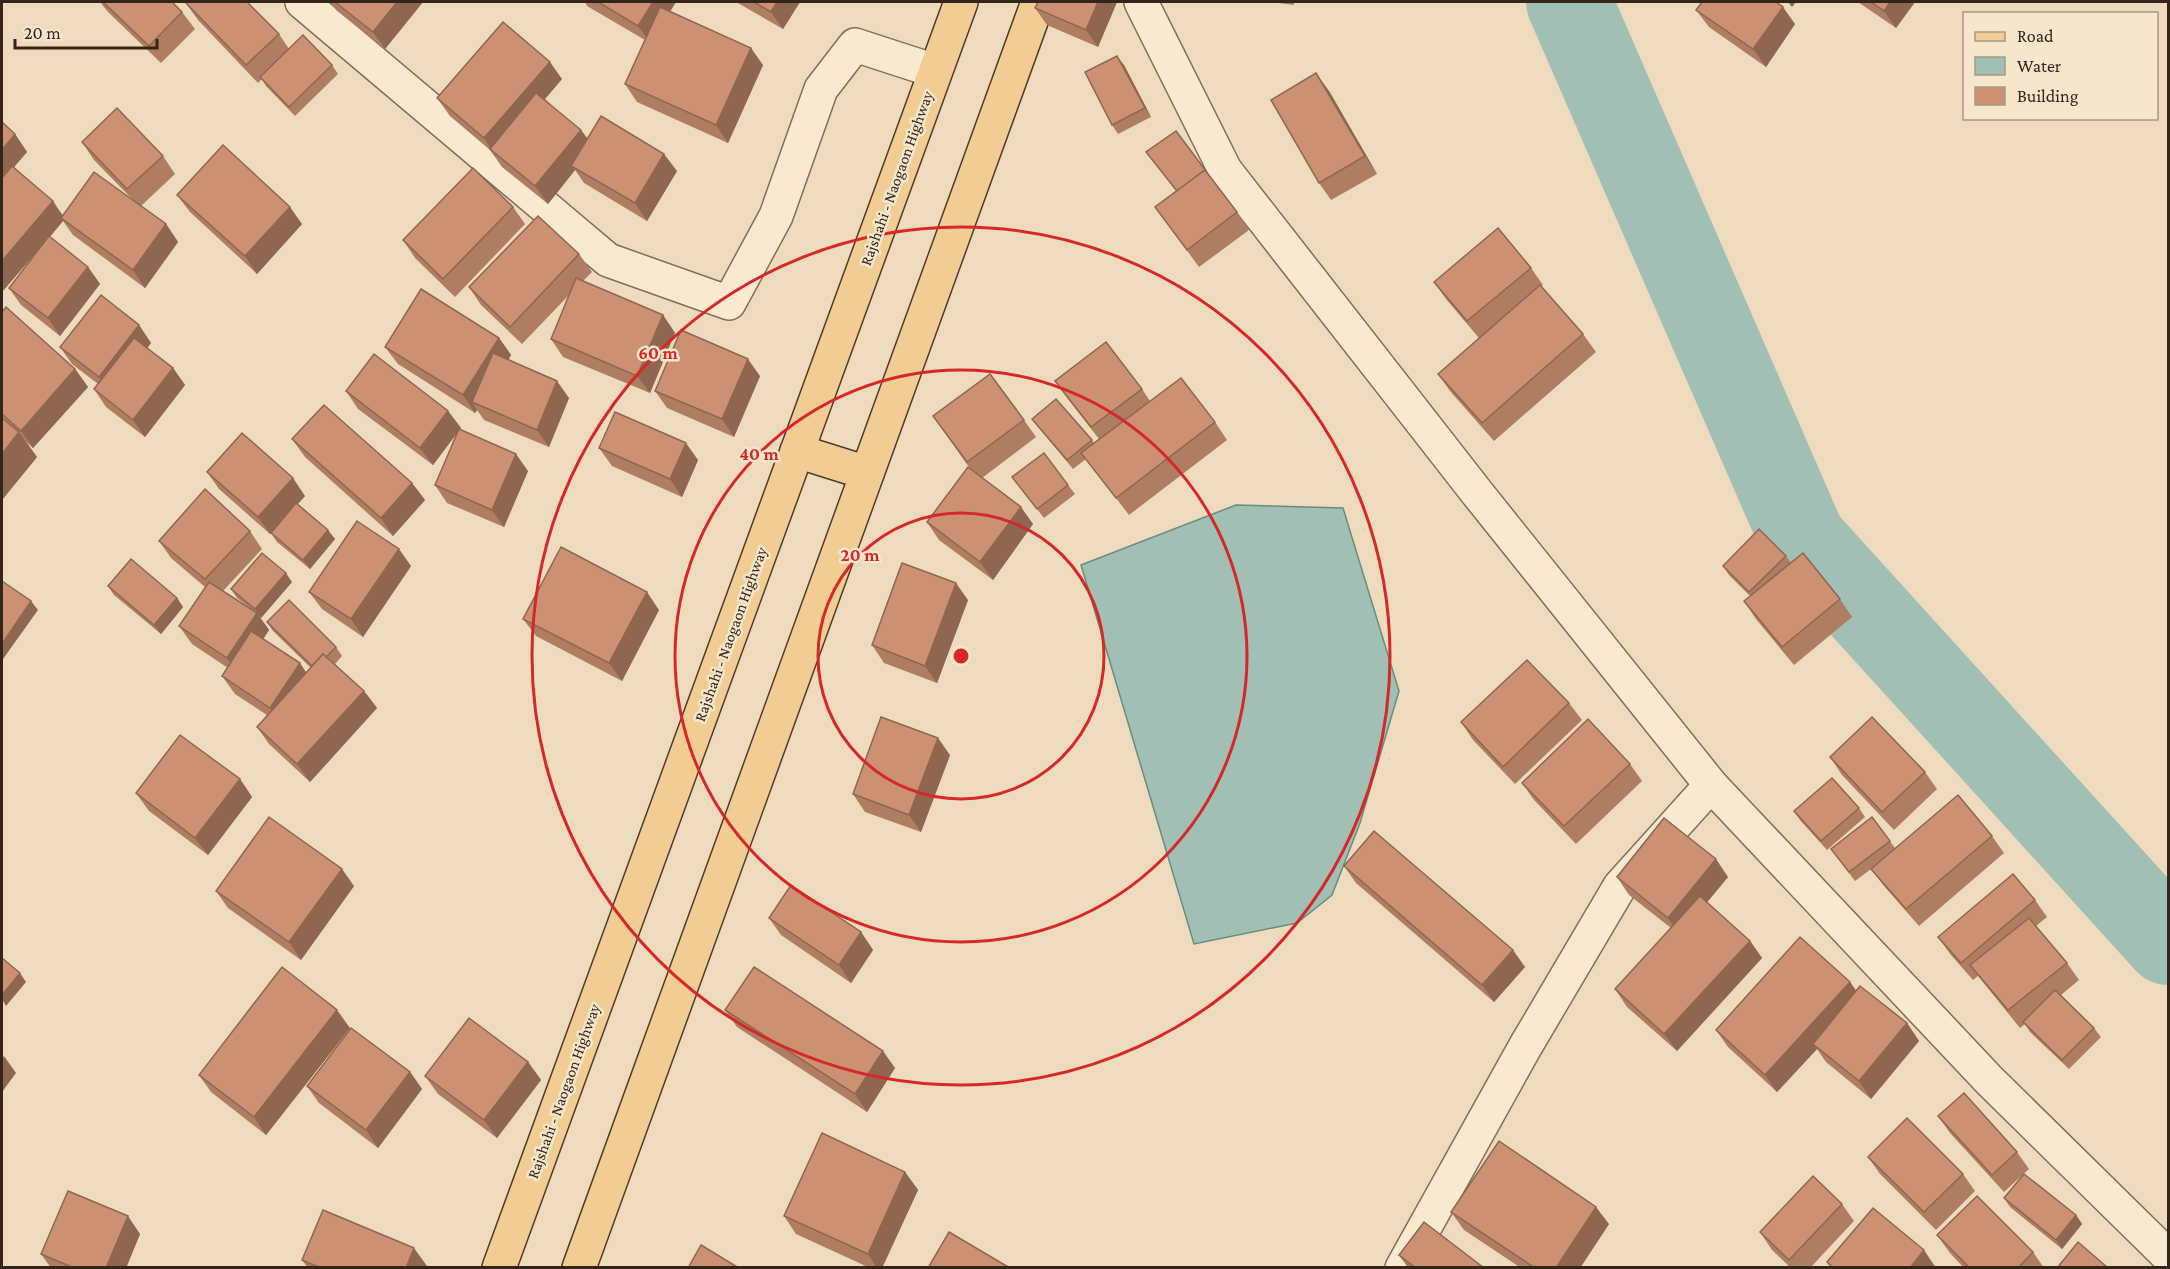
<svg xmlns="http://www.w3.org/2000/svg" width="2170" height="1269" font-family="'Crimson Pro',serif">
	<rect width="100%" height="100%" fill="#eedbbd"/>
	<path fill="#a1bfb4" stroke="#688c80" stroke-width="1.5" d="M1236,505L1343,508L1399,691L1360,823L1332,895L1297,923L1194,944L1081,565Z"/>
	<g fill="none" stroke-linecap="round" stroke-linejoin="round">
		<path stroke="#a1bfb4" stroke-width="86" d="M1569,2L1803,540L2168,942"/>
		<defs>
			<g id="minor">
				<path d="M302,2L608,260L729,303L776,216L821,89L855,45L935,71"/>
				<path d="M1141,2L1225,170L1478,494L1711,785L1989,1080L2168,1256"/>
				<path d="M1402,1268L1525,1047L1620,886L1711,785"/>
			</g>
			<g id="primary">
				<path d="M797,451L867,473"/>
				<path d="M499,1268L961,2"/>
				<path d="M579,1268L1038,2"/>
			</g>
		</defs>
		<use href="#minor" stroke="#856c56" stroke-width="36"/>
		<use href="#primary" stroke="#523a2b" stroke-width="36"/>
		<use href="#minor" stroke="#f9e9d0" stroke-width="33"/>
		<use href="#primary" stroke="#f2cd93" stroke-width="33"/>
	</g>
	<g fill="#af7d62">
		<path d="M100,2H172L182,12L195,29L161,63L108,12Z"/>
		<path d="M185,2L279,34L289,49L332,65L338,74L295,116L266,86L262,79L258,83L198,20Z"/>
		<path d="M330,2H423L385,49L336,10Z"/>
		<path d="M585,2H676L670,11L763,65L728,143L637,102L625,84L645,40L587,6Z"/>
		<path d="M736,2H800L783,29Z"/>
		<path d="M1117,2L1098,47L1047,25L1035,8Z"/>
		<path d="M1271,2H1294V5Z"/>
		<path d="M1858,2H1915L1896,28Z"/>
		<path d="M1696,10L1795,24L1766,67L1709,27Z"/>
		<path d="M1124,65L1151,117L1118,134L1112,125Z"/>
		<path d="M562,79L545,99L588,139L677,171L647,221L584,183L575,170L548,204L502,167L490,150L450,116L437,98Z"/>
		<path d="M1329,91L1377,174L1331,200L1319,183Z"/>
		<path d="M15,134L27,152L14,167L63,215L135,202L94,160L82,142L163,156L175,174L141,206L166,224L178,242L145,288L73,235L63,221L50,237L88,267L100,284L60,336L21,305L9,288L39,249L2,292Z"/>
		<path d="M1146,152L1237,212L1249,230L1199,267L1155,207L1176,191Z"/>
		<path d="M177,195L302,224L257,274L190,212Z"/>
		<path d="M513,207L525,224L455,297L415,258L403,240Z"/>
		<path d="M579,254L592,272L583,281L663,315L675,333L650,393L563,357L551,339L569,295L522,344L481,305L469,287Z"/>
		<path d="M1531,268L1543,285L1541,286L1583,334L1596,352L1494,441L1450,391L1438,374L1479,338L1446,299L1434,282Z"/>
		<path d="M2,312L75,369L88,387L33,448L26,442L37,457L2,500Z"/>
		<path d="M139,325L151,343L147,348L173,368L185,385L145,437L106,407L94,389L98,384L72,364L60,347Z"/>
		<path d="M499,338L511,355L509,359L569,398L549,447L484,420L477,410L475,413L398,364L385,347Z"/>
		<path d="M760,376L734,437L667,408L655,391Z"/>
		<path d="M1055,381L1142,389L1150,401L1215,422L1227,440L1129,515L1086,459L1073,469L1039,428L1032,419L1092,440L1094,443L1099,439L1068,399Z"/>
		<path d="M346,391L448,411L461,428L460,430L528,471L504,527L447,503L435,485L456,434L433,465L358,409Z"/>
		<path d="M933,416L1024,420L1036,437L982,478L1033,524L993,580L939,540L927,522L971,470Z"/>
		<path d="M292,439L412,483L425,500L393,536L305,457Z"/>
		<path d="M599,448L698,460L682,497L612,466Z"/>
		<path d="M207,472L305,496L298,504L335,539L310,569L277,542L271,533L270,534L219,489Z"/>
		<path d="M1012,477L1068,485L1075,494L1044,518Z"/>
		<path d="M250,531L262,549L223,591L250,608L237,598L231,589L292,582L261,618L259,616L269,630L263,639L306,673L311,668L273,631L267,622L336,647L342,656L335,664L364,691L377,708L310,782L269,744L257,727L267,715L235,694L222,676L228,668L192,644L179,626L205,587L171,558L159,541Z"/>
		<path d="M1786,556L1791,563L1840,599L1852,617L1794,665L1756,619L1744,601L1750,596L1729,575L1723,566Z"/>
		<path d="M411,566L363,637L322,609L309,592Z"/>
		<path d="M108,586L177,598L183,607L161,634L114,595Z"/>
		<path d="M968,600L937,683L884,663L872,645Z"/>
		<path d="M659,610L622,681L536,636L523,619Z"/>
		<path d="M1569,703L1582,720L1515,784L1473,740L1461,722Z"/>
		<path d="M950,755L921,832L865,812L853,794Z"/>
		<path d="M1830,757L1925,772L1937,789L1894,830L1842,775Z"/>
		<path d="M1630,764L1642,781L1576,844L1534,800L1522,783Z"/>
		<path d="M240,779L252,797L208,855L149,811L136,793Z"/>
		<path d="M1859,808L1865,817L1827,850L1800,820L1794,811Z"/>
		<path d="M1872,817L1895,848L1992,836L2004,853L1919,926L1884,886L1871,869L1855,881L1831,849Z"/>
		<path d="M1344,866L1525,967L1494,1002L1356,883Z"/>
		<path d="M1617,877H1728L1707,902L1750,941L1762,958L1677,1051L1627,1007L1615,989L1671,928L1629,895Z"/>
		<path d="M354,886L301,960L228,908L216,891Z"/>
		<path d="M2035,900L2047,917L2036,926L2067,963L2079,980L2061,995L2094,1028L2101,1037L2069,1069L2030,1032L2025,1024L2020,1028L1978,976L1973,980L1951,955L1938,937Z"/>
		<path d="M769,918L861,932L873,950L851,983L781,935Z"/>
		<path d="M1850,982L1856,991L1907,1023L1919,1041L1871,1099L1826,1062L1817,1049L1777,1092L1728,1047L1716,1030Z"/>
		<path d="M725,1010L895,1068L867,1112L737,1027Z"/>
		<path d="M350,1028L266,1135L211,1092L199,1075Z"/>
		<path d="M528,1062L541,1080L497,1138L438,1094L425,1076Z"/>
		<path d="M410,1072L422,1089L378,1148L319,1103L307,1086Z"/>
		<path d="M1938,1116L2017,1152L2029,1169L2004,1192L1950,1133Z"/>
		<path d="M1868,1157L1963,1174L1975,1191L1936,1230L1880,1174Z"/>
		<path d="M905,1172L918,1190L882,1268H870L796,1234L784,1216Z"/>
		<path d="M2004,1198L2076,1215L2082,1224L2062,1249L2010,1207Z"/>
		<path d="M1842,1204L1854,1221L1810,1268H1791L1772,1250L1760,1232Z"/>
		<path d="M1451,1212L1609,1224L1580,1268H1521L1464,1230Z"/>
		<path d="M140,1234L126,1268H51L41,1254Z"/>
		<path d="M1937,1235L2033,1252L2044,1268H1964L1950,1253Z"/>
		<path d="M1399,1255L1484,1268H1408Z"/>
		<path d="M302,1260L427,1266L426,1268H308Z"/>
	</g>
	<g fill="#8f6650">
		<path d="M397,2H423L385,49L373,32Z"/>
		<path d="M653,2H676L651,43L638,26Z"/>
		<path d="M777,2H800L783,29L771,12Z"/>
		<path d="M1098,2H1117L1098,47L1086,30Z"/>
		<path d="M1788,2H1796L1792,7Z"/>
		<path d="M1890,2H1915L1896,28L1884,11Z"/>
		<path d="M1783,7L1795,24L1766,67L1753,49Z"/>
		<path d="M751,48L763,65L728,143L716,125Z"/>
		<path d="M1117,56L1124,65L1151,117L1145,108Z"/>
		<path d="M550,62L562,79L496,156L484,138Z"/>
		<path d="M1316,73L1329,91L1377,174L1365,156Z"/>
		<path d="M581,130L594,147L571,166L575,170L548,204L535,186Z"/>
		<path d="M15,134L27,152L2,181V150Z"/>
		<path d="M664,154L677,171L647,221L635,203Z"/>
		<path d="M53,201L65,219L61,218L63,221L2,292V261Z"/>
		<path d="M290,207L302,224L257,274L245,256Z"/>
		<path d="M166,224L178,242L145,288L133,270Z"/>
		<path d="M88,267L100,284L60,336L48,318Z"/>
		<path d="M663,315L675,333L650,393L637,376Z"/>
		<path d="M139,325L151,343L111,394L99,377Z"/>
		<path d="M499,338L511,355L480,405L472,402L477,410L475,413L463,395Z"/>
		<path d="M748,359L760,376L734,437L722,419Z"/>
		<path d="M173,368L185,385L145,437L133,420Z"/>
		<path d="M75,369L88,387L33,448L21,431Z"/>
		<path d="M557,381L569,398L549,447L537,430Z"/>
		<path d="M448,411L461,428L433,465L420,448Z"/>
		<path d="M19,432L37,457L2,500V454Z"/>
		<path d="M686,443L698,460L682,497L670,479Z"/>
		<path d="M516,454L528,471L504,527L492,510Z"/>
		<path d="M293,478L305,496L270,534L258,517Z"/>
		<path d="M412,483L425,500L393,536L381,518Z"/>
		<path d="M1021,507L1033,524L993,580L980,562Z"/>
		<path d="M328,530L335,539L310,569L303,560Z"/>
		<path d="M399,549L411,566L363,637L351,619Z"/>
		<path d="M286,573L292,582L261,618L255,609Z"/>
		<path d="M956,583L968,600L937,683L925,666Z"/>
		<path d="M647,592L659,610L622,681L609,663Z"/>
		<path d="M177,598L183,607L161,634L154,625Z"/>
		<path d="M31,601L38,610L3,659L2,656V644Z"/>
		<path d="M257,613L269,630L240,675L227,658Z"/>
		<path d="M300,663L312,681L282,725L270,708Z"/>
		<path d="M364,691L377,708L310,782L297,764Z"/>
		<path d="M938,738L950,755L921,832L909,815Z"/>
		<path d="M240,779L252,797L208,855L195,838Z"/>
		<path d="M1716,859L1728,877L1680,935L1668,918Z"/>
		<path d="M342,869L354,886L301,960L289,942Z"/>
		<path d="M861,932L873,950L851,983L839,965Z"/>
		<path d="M1750,941L1762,958L1677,1051L1664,1034Z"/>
		<path d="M1513,950L1525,967L1494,1002L1482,985Z"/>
		<path d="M20,973L26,982L6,1006L2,999V995Z"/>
		<path d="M1850,982L1862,999L1813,1044L1817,1049L1777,1092L1765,1075Z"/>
		<path d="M337,1010L350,1028L266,1135L254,1117Z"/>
		<path d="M1907,1023L1919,1041L1871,1099L1859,1081Z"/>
		<path d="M883,1051L895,1068L867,1112L855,1094Z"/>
		<path d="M4,1056L16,1073L2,1092V1059Z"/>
		<path d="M528,1062L541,1080L497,1138L484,1120Z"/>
		<path d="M410,1072L422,1089L378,1148L366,1130Z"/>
		<path d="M905,1172L918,1190L882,1268H877L868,1254Z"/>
		<path d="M1596,1207L1609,1224L1580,1268H1556Z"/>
		<path d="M2076,1215L2082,1224L2062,1249L2056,1240Z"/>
		<path d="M128,1216L140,1234L126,1268H106Z"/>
		<path d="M414,1248L427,1266L426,1268H406Z"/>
		<path d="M1924,1250L1936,1268H1910Z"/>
	</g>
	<g fill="#cc9172" stroke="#8f6650" stroke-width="1.5">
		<path d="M103,2H172L182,12L149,46Z"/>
		<path d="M185,2H247L279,34L246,65Z"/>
		<path d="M335,2H397L373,32Z"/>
		<path d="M598,2H653L638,26Z"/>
		<path d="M754,2H777L771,12Z"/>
		<path d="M1038,2H1098L1086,30L1035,8Z"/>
		<path d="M1702,2H1776L1783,7L1753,49L1696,10Z"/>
		<path d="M1871,2H1890L1884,11Z"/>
		<path d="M660,7L751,48L716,125L625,84Z"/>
		<path d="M503,22L550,62L484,138L437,98Z"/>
		<path d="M303,35L332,65L289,107L260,77Z"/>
		<path d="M1117,56L1145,108L1112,125L1085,72Z"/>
		<path d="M1316,73L1365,156L1319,183L1271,100Z"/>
		<path d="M536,93L581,130L535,186L490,149Z"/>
		<path d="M117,108L163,156L127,189L82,142Z"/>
		<path d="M601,116L664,154L635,203L571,166Z"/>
		<path d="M2,122L15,134L2,150Z"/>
		<path d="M1176,131L1206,171L1205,170L1177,191L1146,152Z"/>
		<path d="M223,145L290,207L245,256L177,195Z"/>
		<path d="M12,166L53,201L2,261V178Z"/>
		<path d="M473,168L513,207L443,279L403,240Z"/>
		<path d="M1205,170L1237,212L1187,250L1155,207Z"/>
		<path d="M94,172L166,224L133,270L61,218Z"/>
		<path d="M538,216L579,254L510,327L469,287Z"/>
		<path d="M1498,228L1531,268L1467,321L1434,282Z"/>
		<path d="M49,236L88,267L48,318L9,288Z"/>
		<path d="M576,278L663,315L637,376L551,339Z"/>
		<path d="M1540,285L1583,334L1482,423L1438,374Z"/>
		<path d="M421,289L499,338L463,395L385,347Z"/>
		<path d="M101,295L139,325L99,377L60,347Z"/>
		<path d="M6,307L75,369L21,431L2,414V312Z"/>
		<path d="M681,330L748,359L722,419L655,391Z"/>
		<path d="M134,338L173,368L133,420L94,389Z"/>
		<path d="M1106,342L1142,389L1091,427L1055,381Z"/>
		<path d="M493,353L557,381L537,430L472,402Z"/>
		<path d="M374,354L448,411L420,448L346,391Z"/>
		<path d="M990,374L1024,420L967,462L933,416Z"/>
		<path d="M1181,378L1215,422L1116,498L1081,453Z"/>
		<path d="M1056,399L1092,440L1067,460L1032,419Z"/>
		<path d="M324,405L412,483L381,518L292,439Z"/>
		<path d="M615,412L686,443L670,479L599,448Z"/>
		<path d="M2,418L19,432L2,454Z"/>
		<path d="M459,429L516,454L492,510L435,485Z"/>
		<path d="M242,433L293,478L258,517L207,472Z"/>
		<path d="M1044,453L1068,485L1037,509L1012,477Z"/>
		<path d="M968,467L1021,507L980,562L927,522Z"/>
		<path d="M205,489L250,531L205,579L159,541Z"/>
		<path d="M296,503L328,530L303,560L271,533Z"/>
		<path d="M357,521L399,549L351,619L309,592Z"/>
		<path d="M1759,529L1786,556L1749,592L1723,566Z"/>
		<path d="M561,547L647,592L609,663L523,619Z"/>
		<path d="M262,553L286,573L255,609L231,589Z"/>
		<path d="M1803,553L1840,599L1782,647L1744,601Z"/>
		<path d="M131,559L177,598L154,625L108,586Z"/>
		<path d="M902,563L956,583L925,666L872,645Z"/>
		<path d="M2,581L31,601L2,644Z"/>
		<path d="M209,582L257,613L227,658L179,626Z"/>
		<path d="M289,600L336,647L326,657L323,654L312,666L267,622Z"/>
		<path d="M251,631L300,663L270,708L222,676Z"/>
		<path d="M323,654L364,691L297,764L257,727Z"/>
		<path d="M1527,660L1569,703L1503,767L1461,722Z"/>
		<path d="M881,717L938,738L909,815L853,794Z"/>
		<path d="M1872,717L1925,772L1882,812L1830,757Z"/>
		<path d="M1588,719L1630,764L1564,826L1522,783Z"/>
		<path d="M180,735L240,779L195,838L136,793Z"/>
		<path d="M1832,778L1859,808L1821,841L1794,811Z"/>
		<path d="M1958,795L1992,836L1906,909L1871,869Z"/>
		<path d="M269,817L342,869L289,942L216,891Z"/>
		<path d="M1872,817L1890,841L1849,872L1831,849Z"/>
		<path d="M1664,818L1716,859L1668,918L1617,877Z"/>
		<path d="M1374,831L1513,950L1482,985L1344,866Z"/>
		<path d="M2013,874L2035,900L1961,963L1938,937Z"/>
		<path d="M791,885L861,932L839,965L769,918Z"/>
		<path d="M1700,896L1750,941L1664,1034L1615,989Z"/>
		<path d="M2029,918L2067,963L2008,1010L1970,965Z"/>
		<path d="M1800,937L1850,982L1765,1075L1716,1030Z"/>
		<path d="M2,958L20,973L2,995Z"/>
		<path d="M282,967L337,1010L254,1117L199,1075Z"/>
		<path d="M754,967L883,1051L855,1094L725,1010Z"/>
		<path d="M1860,986L1907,1023L1859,1081L1813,1044Z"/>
		<path d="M2055,990L2094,1028L2062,1060L2023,1022Z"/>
		<path d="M469,1018L528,1062L484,1120L425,1076Z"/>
		<path d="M351,1028L410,1072L366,1130L307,1086Z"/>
		<path d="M1964,1093L2017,1152L1992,1175L1938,1116Z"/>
		<path d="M1907,1118L1963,1174L1924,1212L1868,1157Z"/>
		<path d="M822,1133L905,1172L868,1254L784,1216Z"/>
		<path d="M1499,1141L1596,1207L1556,1268H1535L1451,1212Z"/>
		<path d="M2024,1174L2076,1215L2056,1240L2004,1198Z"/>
		<path d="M1813,1176L1842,1204L1789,1260L1760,1232Z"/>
		<path d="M68,1191L128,1216L106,1268H74L41,1254Z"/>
		<path d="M1977,1196L2033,1252L2018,1268H1970L1937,1235Z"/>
		<path d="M1873,1208L1924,1250L1910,1268H1833L1827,1262Z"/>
		<path d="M323,1210L414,1248L406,1268H321L302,1260Z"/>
		<path d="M1424,1222L1484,1268H1416L1399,1255Z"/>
		<path d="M949,1232L1010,1268H928Z"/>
		<path d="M2078,1242L2108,1268H2057Z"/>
		<path d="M701,1245L739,1268H688Z"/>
	</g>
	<g fill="none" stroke="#d62828" stroke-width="3">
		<circle cx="961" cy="656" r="143"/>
		<circle cx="961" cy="656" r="286"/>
		<circle cx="961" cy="656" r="429"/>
	</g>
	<g text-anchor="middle" stroke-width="5" stroke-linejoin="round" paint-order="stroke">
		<g font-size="16" fill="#34251b" stroke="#f5e6cc">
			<text transform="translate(896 178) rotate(-70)" y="6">Rajshahi - Naogaon Highway</text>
			<text transform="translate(730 634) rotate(-70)" y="6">Rajshahi - Naogaon Highway</text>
			<text transform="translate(563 1091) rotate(-70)" y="6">Rajshahi - Naogaon Highway</text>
		</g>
	</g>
	<circle cx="961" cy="656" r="9" fill="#d62828" stroke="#f5e6cc" stroke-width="3"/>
	<g font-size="18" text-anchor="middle" font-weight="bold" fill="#d62828" stroke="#f5e6cc" stroke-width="5" stroke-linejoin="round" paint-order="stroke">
		<text x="658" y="359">60 m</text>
		<text x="759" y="460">40 m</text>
		<text x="860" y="561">20 m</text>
	</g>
	<rect width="2170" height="1269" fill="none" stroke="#34251b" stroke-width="6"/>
	<rect x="1963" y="12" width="195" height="108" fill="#f5e6cc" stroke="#a89985" stroke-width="1.5"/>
	<rect x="1975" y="32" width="30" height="9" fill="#f2cd93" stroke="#a89985" stroke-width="1.5"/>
	<text x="2017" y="42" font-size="18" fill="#34251b">Road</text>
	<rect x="1975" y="57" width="30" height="18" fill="#a1bfb4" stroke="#a89985" stroke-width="1.5"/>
	<text x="2017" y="72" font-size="18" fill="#34251b">Water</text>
	<rect x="1975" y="87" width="30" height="18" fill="#cc9172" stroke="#a89985" stroke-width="1.5"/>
	<text x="2017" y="102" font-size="18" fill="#34251b">Building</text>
	<path d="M15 39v9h142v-9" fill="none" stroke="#34251b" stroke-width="3"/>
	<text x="24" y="39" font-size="18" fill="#34251b" stroke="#f5e6cc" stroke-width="4.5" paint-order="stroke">20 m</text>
</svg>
